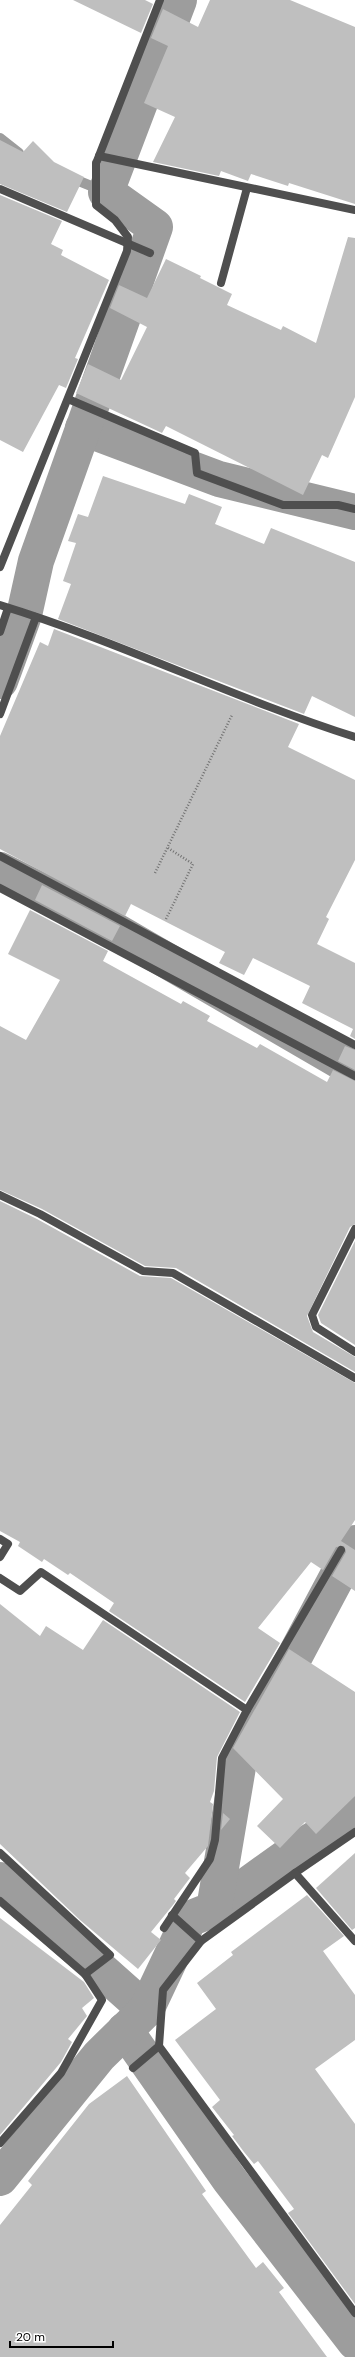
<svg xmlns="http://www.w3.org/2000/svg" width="355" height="2357" font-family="'DM Sans',sans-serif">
	<rect width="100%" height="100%" fill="#fff"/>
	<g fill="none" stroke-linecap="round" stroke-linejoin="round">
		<g stroke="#9d9d9d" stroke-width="10">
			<path d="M0,138L19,153"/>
			<path d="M69,177L106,192"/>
		</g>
		<g stroke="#9d9d9d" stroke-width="36">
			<path d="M83,428L219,479L355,512"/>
			<path d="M0,681L24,615L36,561L155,227L106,192L179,0"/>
			<path d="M0,870L78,909L355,1070"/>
			<path d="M0,1880L146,2010"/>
			<path d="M214,1909L296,1850L355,1814"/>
			<path d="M125,2030L229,2179L355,2342"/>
			<path d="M0,2178L99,2056L146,2010L189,1919L214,1909L239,1761L355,1543"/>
		</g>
	</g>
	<g fill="#bfbfbf">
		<path d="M73,0H145L153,4L141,33Z"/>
		<path d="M210,0H290L355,27V204L289,183L288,186L251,174L248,181L221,171L219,176L153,162L175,117L144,103L168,46L151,38L163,9L198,27Z"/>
		<path d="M0,140L23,152L33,141L54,162L84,177L67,212L0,184Z"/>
		<path d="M0,195L62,221L51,244L63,250L61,255L109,280L75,358L78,359L66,388L59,385L23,452L0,440Z"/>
		<path d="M348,237L355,238V397L328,458L322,455L303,495L166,426L162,433L76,393L88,364L121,380L147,327L110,308L119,285L147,298L166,259L201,276L200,278L232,294L227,305L281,330L283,326L316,343Z"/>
		<path d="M103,476L185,504L189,494L222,507L215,524L264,544L271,528L355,562V717L312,696L304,714L58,619L71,584L63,581L76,543L68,541L78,514L88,517Z"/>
		<path d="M54,629L299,724L288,747L355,780V860L326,917L329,919L317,944L355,963V1039L350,1036L353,1029L302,1003L310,986L253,958L244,975L219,963L225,952L131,904L125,916L0,849V736L40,642L48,646Z"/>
		<path d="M42,885L120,926L112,941L35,900Z"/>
		<path d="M30,910L108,951L103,961L181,1004L183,1001L210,1016L207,1021L257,1048L260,1044L327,1082L333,1070L355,1081V1224L350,1227L307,1316L313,1332L355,1357V1372L176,1268L145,1266L42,1209L0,1190V1026L26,1040L60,980L8,954Z"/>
		<path d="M345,1046L355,1050V1070L338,1061Z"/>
		<path d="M0,1201L37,1219L140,1276L171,1278L355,1383V1520L341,1541L355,1550V1591L332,1576L346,1552L344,1546L336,1547L323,1570L311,1562L258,1628L280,1643L245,1702L109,1611L114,1603L70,1573L68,1575L44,1559L42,1562L18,1546L20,1542L0,1531Z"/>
		<path d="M355,1241V1345L321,1323L318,1315Z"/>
		<path d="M0,1604L40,1636L46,1626L83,1650L103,1620L240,1712L217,1757L214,1791L210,1802L213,1804L208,1846L185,1873L190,1878L174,1899L176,1901L173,1905L151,1932L161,1940L138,1969L80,1920L0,1844Z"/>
		<path d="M289,1649L355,1692V1796L316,1834L305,1822L280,1848L257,1826L283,1799L233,1748Z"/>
		<path d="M223,1813L230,1819L221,1830Z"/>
		<path d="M355,1853V1928L352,1930L316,1888Z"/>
		<path d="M307,1895L344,1936L323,1951L355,1995V2040L315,2069L355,2124V2304L288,2213L294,2209L258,2161L254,2164L244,2152L232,2136L234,2135L212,2107L220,2100L175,2040L216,2009L197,1983L233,1955L231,1952Z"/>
		<path d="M0,1918L84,1982L94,1998L82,2008L87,2016L68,2039L72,2042L61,2062L0,2135Z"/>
		<path d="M127,2076L206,2191L202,2194L256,2268L263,2262L284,2288L279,2292L327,2357H0V2225L32,2185L28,2181L89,2104Z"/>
	</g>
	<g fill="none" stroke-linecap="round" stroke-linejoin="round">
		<g stroke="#717171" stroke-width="2.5" stroke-dasharray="1 2" stroke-linecap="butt">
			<path d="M155,873L232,715"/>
			<path d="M166,919L193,864L168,848"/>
		</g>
		<path stroke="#4f4f4f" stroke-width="8" d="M97,161L160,0"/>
		<g stroke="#4f4f4f" stroke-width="8">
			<path d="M99,156L355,210"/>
			<path d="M0,189L150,253"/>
			<path d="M221,283L247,188"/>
			<path d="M68,399L195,453L197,473L283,505H338L355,509"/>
			<path d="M0,567L127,251L128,237L115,220L96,205V163"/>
			<path d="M0,605C121,642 235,699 355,737"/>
			<path d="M0,632L8,608"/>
			<path d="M0,714L36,617"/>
			<path d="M0,856L355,1045"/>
			<path d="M0,888L355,1076"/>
			<path d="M0,1195L40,1214L143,1271L173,1273L355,1378"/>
			<path d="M355,1229L312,1315L316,1327L355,1352"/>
			<path d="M0,1539L8,1544L0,1557"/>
			<path d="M0,1578L20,1591L41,1572L247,1710L341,1550"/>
			<path d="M0,1853L110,1955L85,1974"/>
			<path d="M295,1873L355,1832"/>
			<path d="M0,1901L85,1974L102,2000L61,2073L0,2143"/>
			<path d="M164,1928L210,1859L215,1840L222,1758L247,1710"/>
			<path d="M201,1941L295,1873L355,1941"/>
			<path d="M159,2046L355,2313"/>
			<path d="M133,2068L159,2046L163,1990L201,1941L172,1915"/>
		</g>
	</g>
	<path d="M10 2341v6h103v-6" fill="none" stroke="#000000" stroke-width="2"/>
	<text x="16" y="2341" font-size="12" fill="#000000" stroke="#ffffff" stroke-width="3" paint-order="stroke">20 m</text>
</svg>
